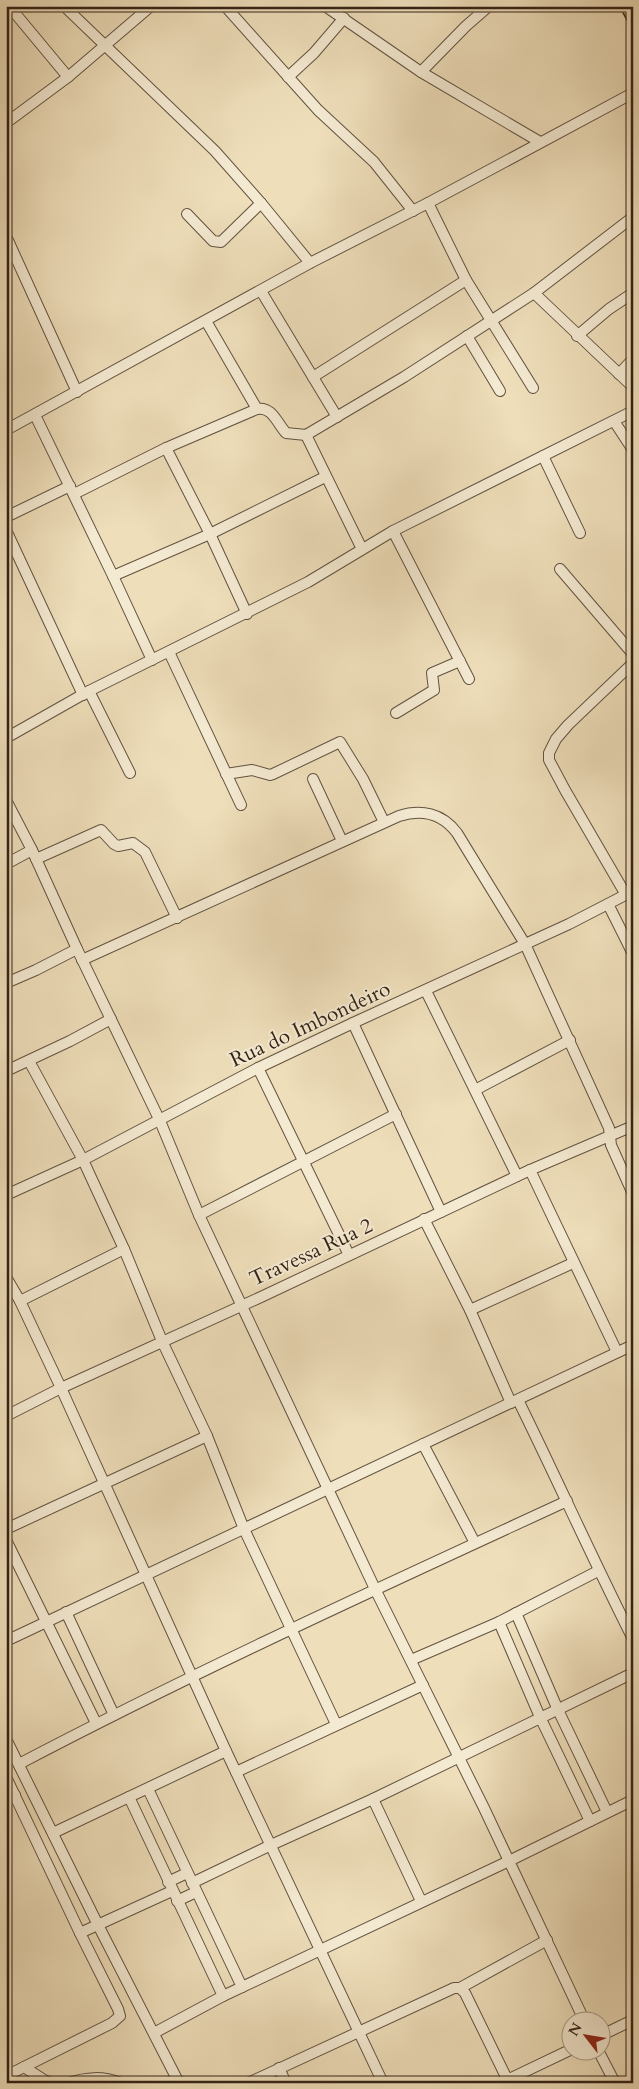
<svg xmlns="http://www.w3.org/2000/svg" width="639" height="2089" font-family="Cardo,serif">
	<rect width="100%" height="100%" fill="#eedeba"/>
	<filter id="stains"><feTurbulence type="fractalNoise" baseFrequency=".004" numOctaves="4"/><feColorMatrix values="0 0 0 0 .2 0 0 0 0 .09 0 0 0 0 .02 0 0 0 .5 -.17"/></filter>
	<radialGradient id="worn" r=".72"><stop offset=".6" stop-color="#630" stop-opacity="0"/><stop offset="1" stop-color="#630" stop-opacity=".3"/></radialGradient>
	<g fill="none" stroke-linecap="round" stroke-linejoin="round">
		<defs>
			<g id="minor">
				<path d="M9,6L68,77"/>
				<path d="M64,6L215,151L261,203L310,263"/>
				<path d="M225,6L318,110L374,162L413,211"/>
				<path d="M325,6L421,72L540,142"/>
				<path d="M421,72L466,26L489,6"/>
				<path d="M288,77L314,53L344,18"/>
				<path d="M6,123L68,77L151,6"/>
				<path d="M428,203L466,280L533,388"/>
				<path d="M187,214L213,241L221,242L261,203"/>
				<path d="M6,236L77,392"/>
				<path d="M261,291L337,417"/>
				<path d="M534,293L633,387"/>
				<path d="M206,321L257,409"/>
				<path d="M467,336L500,391"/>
				<path d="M577,336L609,309L633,293"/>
				<path d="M619,374L633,359"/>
				<path d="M313,377L466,280"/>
				<path d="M35,415L113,576L152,660"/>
				<path d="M614,421L633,450"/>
				<path d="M6,430L310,263L428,203L633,93"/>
				<path d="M306,435L362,549"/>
				<path d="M166,448L210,534L247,614"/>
				<path d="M543,456L580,533"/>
				<path d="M74,494L166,448L257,409C272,406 277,423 286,433L306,435L404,377L534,293L633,217"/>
				<path d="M6,517L70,486"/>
				<path d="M6,530L83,695"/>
				<path d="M393,531L469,679"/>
				<path d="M560,569L633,654"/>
				<path d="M113,576L210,534L325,477"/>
				<path d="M169,652L241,805"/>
				<path d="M89,691L130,773"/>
				<path d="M396,713L434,690L432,673L460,661"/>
				<path d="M6,738L89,691L308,582L393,531L633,411"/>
				<path d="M226,774L252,770L270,775L273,774L340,742L363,779L384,822"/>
				<path d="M313,779L342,841"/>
				<path d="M6,800L32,850L77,949L160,1121L199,1215L376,1591L484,1808L585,2022"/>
				<path d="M36,859L101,830L114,844L118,846L133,843L145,852L177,918"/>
				<path d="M6,864L32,850"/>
				<path d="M626,895L565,790L549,760V753L556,739L568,725L633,663"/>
				<path d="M608,904L633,954"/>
				<path d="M82,960L399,816C421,809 442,813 457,833L525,944L609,1128L611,1145L633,1194"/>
				<path d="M6,983L36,970L77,949"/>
				<path d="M426,991L517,1176"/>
				<path d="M353,1023L441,1212"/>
				<path d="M258,1068L349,1255"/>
				<path d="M6,1071L70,1041L111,1019"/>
				<path d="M475,1090L570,1040"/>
				<path d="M530,1170L617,1352"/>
				<path d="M6,1195L83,1160L258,1068L353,1023L569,924L633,891"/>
				<path d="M199,1215L396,1114"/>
				<path d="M424,1219L470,1310L511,1403"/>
				<path d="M124,1249L162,1341L207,1436L244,1529L336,1724"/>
				<path d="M6,1277L20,1301L61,1388L226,1751L383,2083"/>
				<path d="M20,1301L124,1249L83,1160L29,1061"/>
				<path d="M470,1310L573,1263"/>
				<path d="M518,1400C557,1479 593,1560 633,1639"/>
				<path d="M6,1416L61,1388L261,1297L530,1170L633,1126"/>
				<path d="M423,1444L475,1543"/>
				<path d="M6,1529L207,1436"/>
				<path d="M6,1540L96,1723"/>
				<path d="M66,1612L114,1715"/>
				<path d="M516,1613L558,1710L607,1812"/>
				<path d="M499,1622L540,1717L590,1821"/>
				<path d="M6,1641L633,1345"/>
				<path d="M411,1660L499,1622L598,1571"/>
				<path d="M6,1739L98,1925L179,2083"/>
				<path d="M19,1764C198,1670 383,1586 567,1501"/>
				<path d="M236,1772L423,1685"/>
				<path d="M6,1777L80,1933L118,2009L120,2016L112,2023L6,2076"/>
				<path d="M148,1789L242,1987"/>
				<path d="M129,1797L223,1996"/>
				<path d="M6,1799L15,1795"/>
				<path d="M373,1799L421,1901"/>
				<path d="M53,1833L226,1751"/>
				<path d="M168,1882L187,1873"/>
				<path d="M192,1883L271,1845L373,1799L633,1673"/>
				<path d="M177,1901L196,1892"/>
				<path d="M80,1933L172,1891"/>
				<path d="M460,1988L547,1940"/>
				<path d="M154,2033L223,1996L509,1861L633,1800"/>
				<path d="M602,2035L633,2020"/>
				<path d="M599,2052L615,2083"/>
				<path d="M24,2067L44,2080L51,2083"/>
				<path d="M279,2068L286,2083"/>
				<path d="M503,2082L572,2049"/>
				<path d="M68,2083C87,2077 102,2076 121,2083"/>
				<path d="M248,2083L454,1988H460L465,1993L509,2083"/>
			</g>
			<path id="major" d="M627,6L633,17"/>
		</defs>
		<use href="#minor" stroke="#625240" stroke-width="12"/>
		<use href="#major" stroke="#332317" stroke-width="15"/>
		<use href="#minor" stroke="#f4ead2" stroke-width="10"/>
		<use href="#major" stroke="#e7bf7d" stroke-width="12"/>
	</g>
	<g text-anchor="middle" stroke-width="4" stroke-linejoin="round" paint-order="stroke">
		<g font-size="21" fill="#332317" stroke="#f4ead2">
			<text transform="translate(310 1024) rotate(-25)" y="7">Rua do Imbondeiro</text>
			<text transform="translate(311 1252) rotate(-25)" y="7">Travessa Rua 2</text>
		</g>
	</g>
	<rect width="639" height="2089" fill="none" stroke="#eedeba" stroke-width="25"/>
	<rect x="8" y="8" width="624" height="2074" fill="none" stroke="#332317" stroke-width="2.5"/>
	<rect x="12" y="12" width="614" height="2064" fill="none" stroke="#332317"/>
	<g transform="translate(586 2036) rotate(301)"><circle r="24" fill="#f4ead2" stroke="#a79a87"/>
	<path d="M0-4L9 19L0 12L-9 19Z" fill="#8f2418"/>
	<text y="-8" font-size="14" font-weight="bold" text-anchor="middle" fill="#332317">N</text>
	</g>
	<rect width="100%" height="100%" filter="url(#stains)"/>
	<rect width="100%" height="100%" fill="url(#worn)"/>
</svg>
